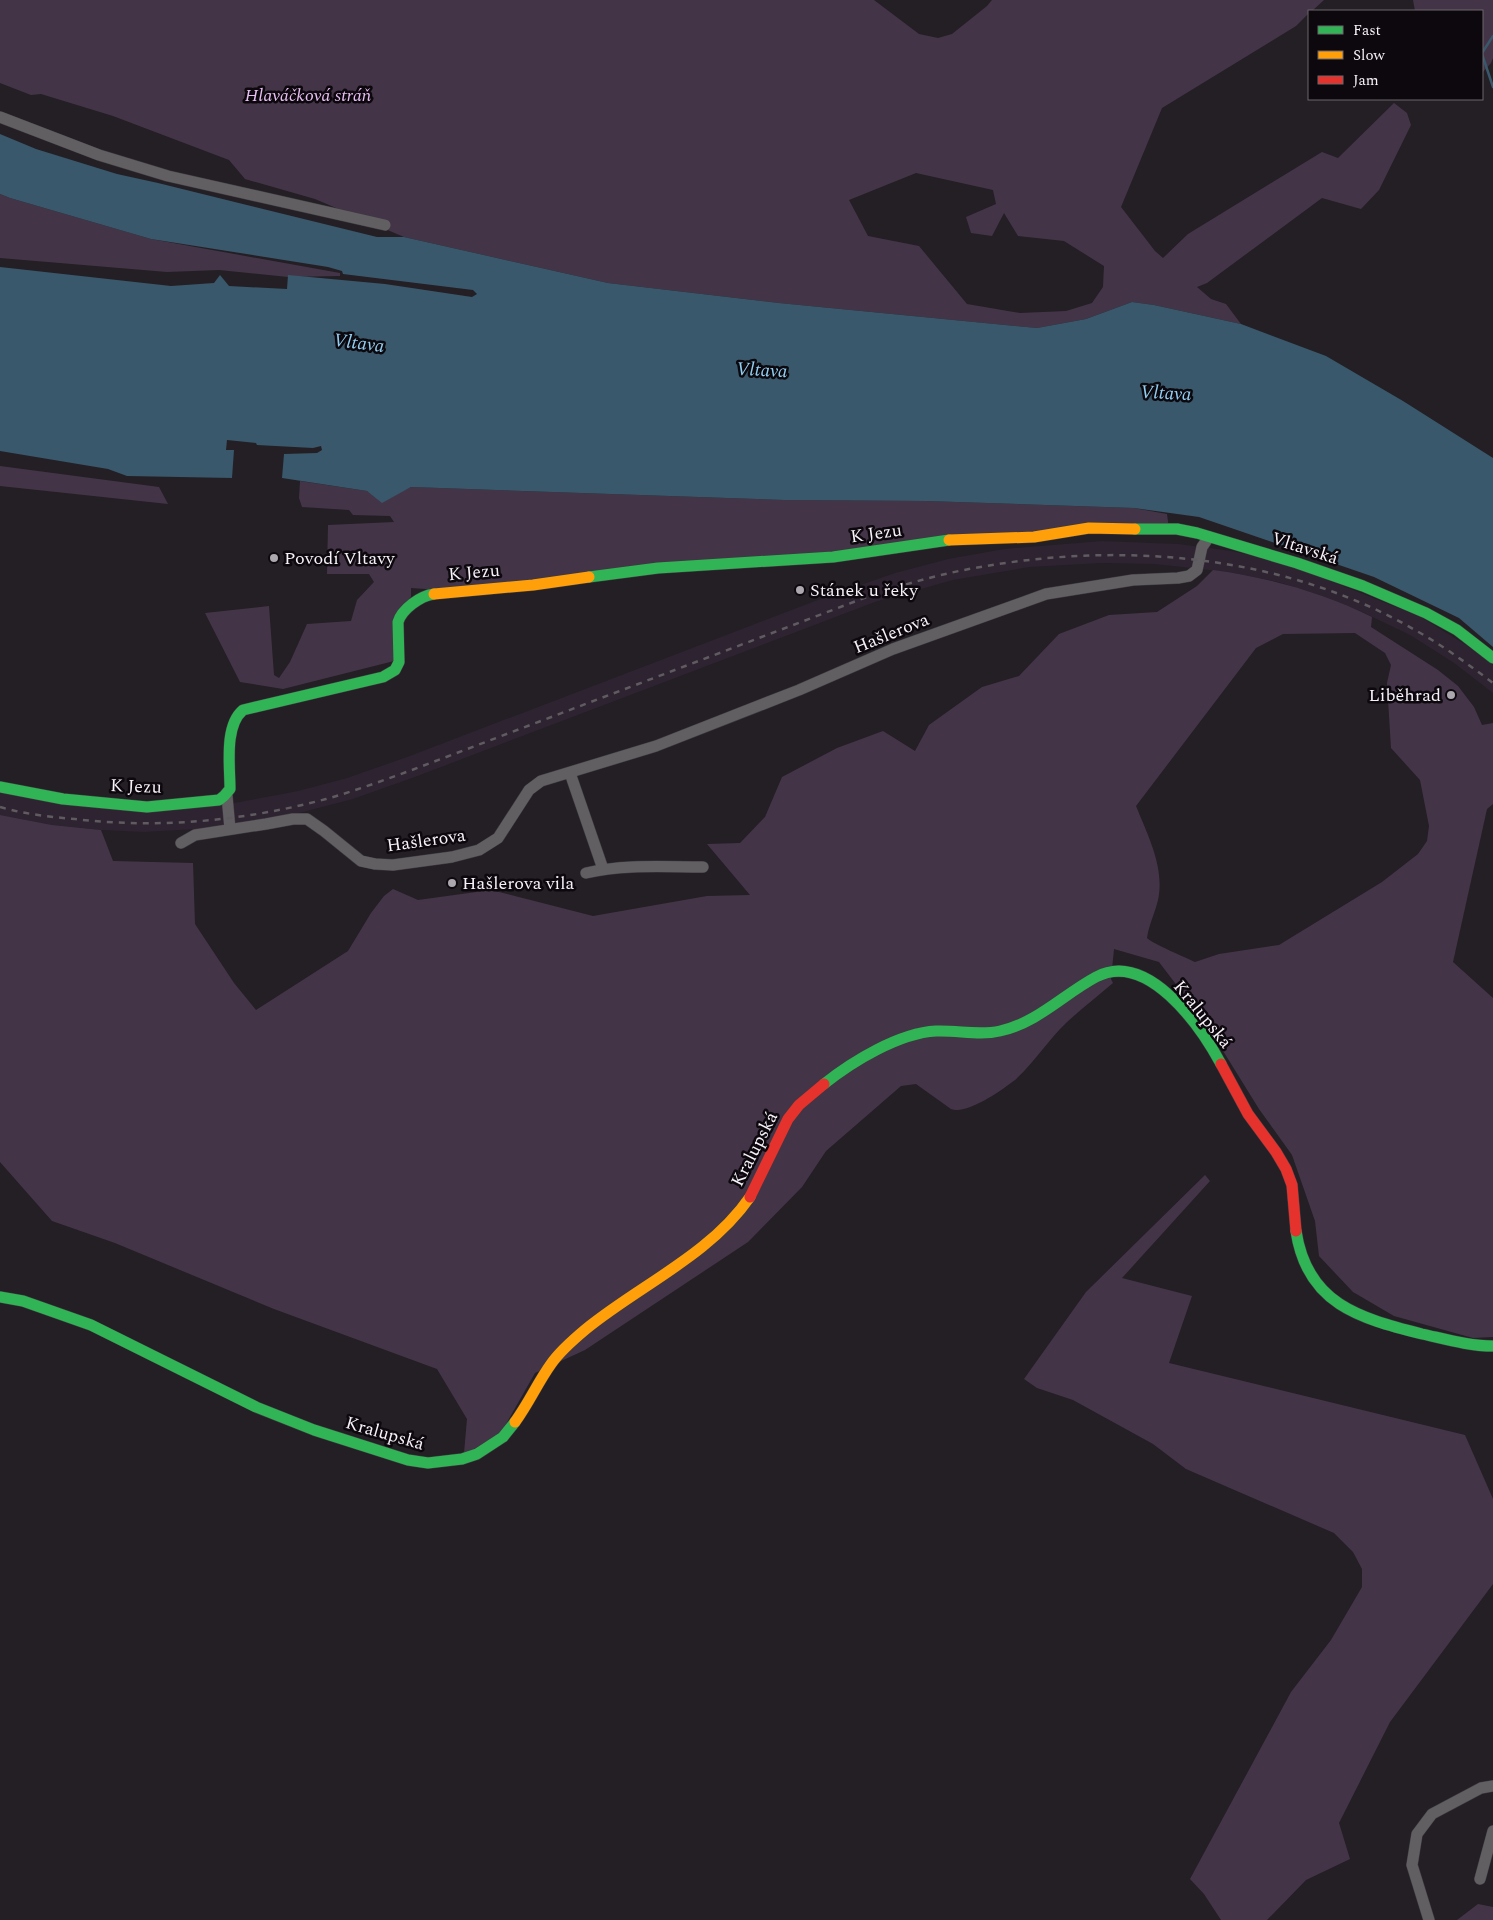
<svg xmlns="http://www.w3.org/2000/svg" width="1493" height="1920" font-family="Spectral,serif">
	<rect width="100%" height="100%" fill="#231f25"/>
	<path fill="#2e2331" d="M1102,541L1178,544L1232,551L1283,562L1421,617L1466,645L1493,665V693L1454,663L1410,635L1362,612L1322,596L1278,582L1228,572L1154,564L1102,563L1030,567L953,580L875,602L415,777L353,799L303,812L273,819L197,829L144,832L101,830L52,825L0,815V793L218,806L298,791L347,778L407,757L815,601L895,573L948,559L1004,549Z"/>
	<g fill="#433547" fill-rule="evenodd">
		<path d="M0,0H874L919,34L938,38L952,34L987,6L992,0H1324L1312,11H1309V13L1296,26L1162,108L1121,207L1155,251L1163,258L1188,234L1322,152L1338,158L1394,103L1407,113L1411,125L1379,190L1361,209L1322,198L1207,283L1197,287L1211,299L1226,304L1241,324L1154,305L1132,302L1086,319L1037,328L779,303L608,283L404,237L315,199L245,179L229,160L113,116L41,94L31,95L0,83ZM916,173L993,190L996,204L966,217L971,233L992,236L1004,213L1018,236L1064,241L1104,266L1103,287L1092,303L1066,311L1020,313L967,304L919,246L868,236L849,200Z"/>
		<path d="M1413,0H1493V58L1491,63L1482,73V11H1415Z"/>
		<path d="M0,194L10,198L151,239L340,273V276L288,277L219,270L167,272L0,258Z"/>
		<path d="M0,466L159,487L168,504L0,486Z"/>
		<path d="M300,481L367,491L383,501L411,487L784,500L926,501L1134,508L1167,514L1169,529L1089,528L455,591L411,588V596L394,661L283,689L240,682L205,613L269,606L274,675L279,678L290,662L307,624L351,621L357,600L374,582L369,574H327L328,525L394,522L390,516L353,515L349,510L302,507L299,498Z"/>
		<path d="M1213,570C1267,577 1323,593 1372,617L1371,627L1438,670L1458,686L1474,707L1482,725L1493,723V804L1487,809L1453,962L1493,998V1337L1473,1338L1394,1316L1353,1292L1319,1256L1315,1221L1292,1155L1259,1109L1207,1025L1159,962L1114,949L1111,979L1113,983C1098,996 1081,1009 1066,1023C1048,1040 1034,1063 1015,1080C1002,1090 967,1115 951,1109L916,1084L901,1086L826,1151L802,1187L748,1242L585,1350L535,1373L497,1440L464,1453L467,1419L437,1369L274,1309L115,1243L52,1221L0,1162V815L52,825L101,830L113,861L193,863L195,924L234,983L256,1010L348,951L371,913L384,896L393,889L418,900L491,890L593,916L707,896L750,895L707,844L740,843L765,817L782,777L837,748L883,731L915,751L929,725L982,687L1019,676L1059,634L1109,615L1157,612L1197,586ZM1355,633L1385,653L1391,665L1387,683L1391,748L1420,780L1429,826L1427,841L1418,854L1382,882L1279,945L1219,954L1195,962C1187,958 1151,943 1147,938C1149,924 1155,913 1158,900C1165,868 1148,836 1136,806L1256,648L1283,634Z"/>
		<path d="M1205,1175L1210,1181L1122,1278L1192,1296L1169,1363L1465,1435L1493,1499V1584L1390,1722L1339,1823L1350,1859L1306,1880L1267,1920H1221L1204,1894L1190,1879L1291,1692L1331,1640L1362,1587V1569L1353,1552L1334,1533L1186,1469L1153,1444L1073,1400L1037,1388L1024,1379L1086,1292Z"/>
		<path d="M1478,1904L1493,1907V1920H1457Z"/>
	</g>
	<path fill="#39586b" d="M0,134L36,149L117,174L158,183L377,237H404L608,283L779,303L1037,328L1086,319L1132,302L1154,305L1241,324L1326,356L1403,401L1493,458V647L1459,618L1374,577L1199,517L1134,508L926,501L784,500L411,487L382,503L367,491L282,478L284,454L317,453L322,450L321,446L313,448L257,445L256,443L227,440L226,450H234L232,478L127,476L108,469L0,451V267L171,286L214,283L220,275L229,286L287,289L288,275L385,284L472,297L477,294L473,290L343,274L342,271L328,267L151,239L10,198L0,194Z"/>
	<g fill="none" stroke-linecap="round" stroke-linejoin="round">
		<g stroke="#39586b" stroke-width="2.5">
			<path d="M1482,53L1493,36"/>
			<path d="M1482,54L1493,87"/>
		</g>
		<defs>
			<g id="street">
				<path d="M0,117L99,155L168,176L385,225"/>
				<path d="M570,773L603,869"/>
				<path d="M227,796L230,829"/>
				<path d="M181,843L195,835L266,824L293,819H307L324,831L361,861L375,864L393,865L452,857L479,850L498,838L529,790L541,781L656,746L799,690L893,649L1046,594L1133,580L1178,578L1189,576L1197,570L1202,547L1209,537"/>
				<path d="M586,873C624,864 664,867 703,867"/>
				<path d="M1480,1879L1493,1831"/>
				<path d="M1429,1920L1412,1865L1417,1834L1432,1814L1481,1788L1493,1786"/>
			</g>
			<g id="fast">
				<path d="M1135,529H1177L1197,533L1297,563L1363,586L1426,613L1457,630L1493,658"/>
				<path d="M589,577L658,568L833,557L949,540"/>
				<path d="M0,787L63,799L147,807L219,800L224,796L230,789C230,766 224,726 243,710L383,677L395,670L399,662L398,622C402,609 420,596 434,594"/>
				<path d="M824,1084C853,1061 899,1033 936,1031C958,1030 979,1036 1000,1031C1037,1023 1064,994 1096,977C1147,950 1200,1025 1221,1064"/>
				<path d="M1296,1231C1307,1304 1359,1318 1422,1334C1445,1339 1469,1346 1493,1346"/>
				<path d="M0,1297L23,1301L91,1325L256,1407L314,1430L408,1460L428,1463L462,1459L477,1454L503,1437L515,1422"/>
			</g>
			<g id="slow">
				<path d="M949,540L1034,537L1089,528L1135,529"/>
				<path d="M434,594L533,585L589,577"/>
				<path d="M515,1422C529,1403 538,1382 551,1364C560,1351 574,1339 586,1329C640,1285 710,1255 750,1197"/>
			</g>
			<g id="jam">
				<path d="M1221,1064L1248,1114L1276,1152L1286,1169L1292,1185L1296,1231"/>
				<path d="M750,1197L788,1119L799,1105L824,1084"/>
			</g>
		</defs>
		<use href="#street" stroke="#3e3b40" stroke-width="12"/>
		<use href="#fast" stroke="#3e3b40" stroke-width="12"/>
		<use href="#slow" stroke="#3e3b40" stroke-width="12"/>
		<use href="#jam" stroke="#3e3b40" stroke-width="12"/>
		<use href="#street" stroke="#625f63" stroke-width="11"/>
		<use href="#fast" stroke="#30b455" stroke-width="11"/>
		<use href="#slow" stroke="#ff9f0a" stroke-width="11"/>
		<use href="#jam" stroke="#e5322d" stroke-width="11"/>
		<path stroke="#5f5b60" stroke-width="2.5" stroke-dasharray="6 6" stroke-linecap="butt" d="M0,807C24,814 50,817 75,819C159,829 244,821 326,799C355,791 384,780 412,770L872,595C906,584 940,574 975,568C1121,541 1284,554 1415,630C1442,645 1468,664 1493,683"/>
	</g>
	<g fill="#ada8af" stroke="#0c080d" stroke-width="2">
		<circle cx="274" cy="558" r="5"/>
		<circle cx="800" cy="590" r="5"/>
		<circle cx="1451" cy="695" r="5"/>
		<circle cx="452" cy="883" r="5"/>
	</g>
	<g text-anchor="middle" stroke-width="5" stroke-linejoin="round" paint-order="stroke">
		<g font-size="18" font-style="italic" fill="#e7bff3" stroke="#0c080d">
			<text x="308" y="101">Hlaváčková stráň</text>
		</g>
		<g font-size="18" fill="#f7f2f9" stroke="#0c080d">
			<text transform="translate(876 533) rotate(-8)" y="6">K Jezu</text>
			<text transform="translate(1305 548) rotate(18)" y="6">Vltavská</text>
			<text transform="translate(474 572) rotate(-5)" y="6">K Jezu</text>
			<text transform="translate(891 633) rotate(-22)" y="6">Hašlerova</text>
			<text transform="translate(136 786) rotate(2)" y="6">K Jezu</text>
			<text transform="translate(426 840) rotate(-8)" y="6">Hašlerova</text>
			<text transform="translate(1203 1014) rotate(51)" y="6">Kralupská</text>
			<text transform="translate(754 1149) rotate(-63)" y="6">Kralupská</text>
			<text transform="translate(385 1433) rotate(16)" y="6">Kralupská</text>
		</g>
		<g font-size="18" fill="#f7f2f9" stroke="#0c080d" text-anchor="start">
			<text x="284" y="564">Povodí Vltavy</text>
			<text x="810" y="596">Stánek u řeky</text>
			<text x="1441" y="701" text-anchor="end">Liběhrad</text>
			<text x="462" y="889">Hašlerova vila</text>
		</g>
		<g font-size="19" font-style="italic" fill="#90cff3" stroke="#0c080d">
			<text transform="translate(359 342) rotate(7)" y="7">Vltava</text>
			<text transform="translate(762 369) rotate(3)" y="7">Vltava</text>
			<text transform="translate(1166 392) rotate(3)" y="7">Vltava</text>
		</g>
	</g>
	<rect x="1308" y="10" width="175" height="90" fill="#0c080d" stroke="#6a666b"/>
	<rect x="1318" y="26" width="25" height="8" fill="#30b455" stroke="#6a666b"/>
	<text x="1353" y="35" font-size="15" fill="#f7f2f9">Fast</text>
	<rect x="1318" y="51" width="25" height="8" fill="#ff9f0a" stroke="#6a666b"/>
	<text x="1353" y="60" font-size="15" fill="#f7f2f9">Slow</text>
	<rect x="1318" y="76" width="25" height="8" fill="#e5322d" stroke="#6a666b"/>
	<text x="1353" y="85" font-size="15" fill="#f7f2f9">Jam</text>
</svg>
